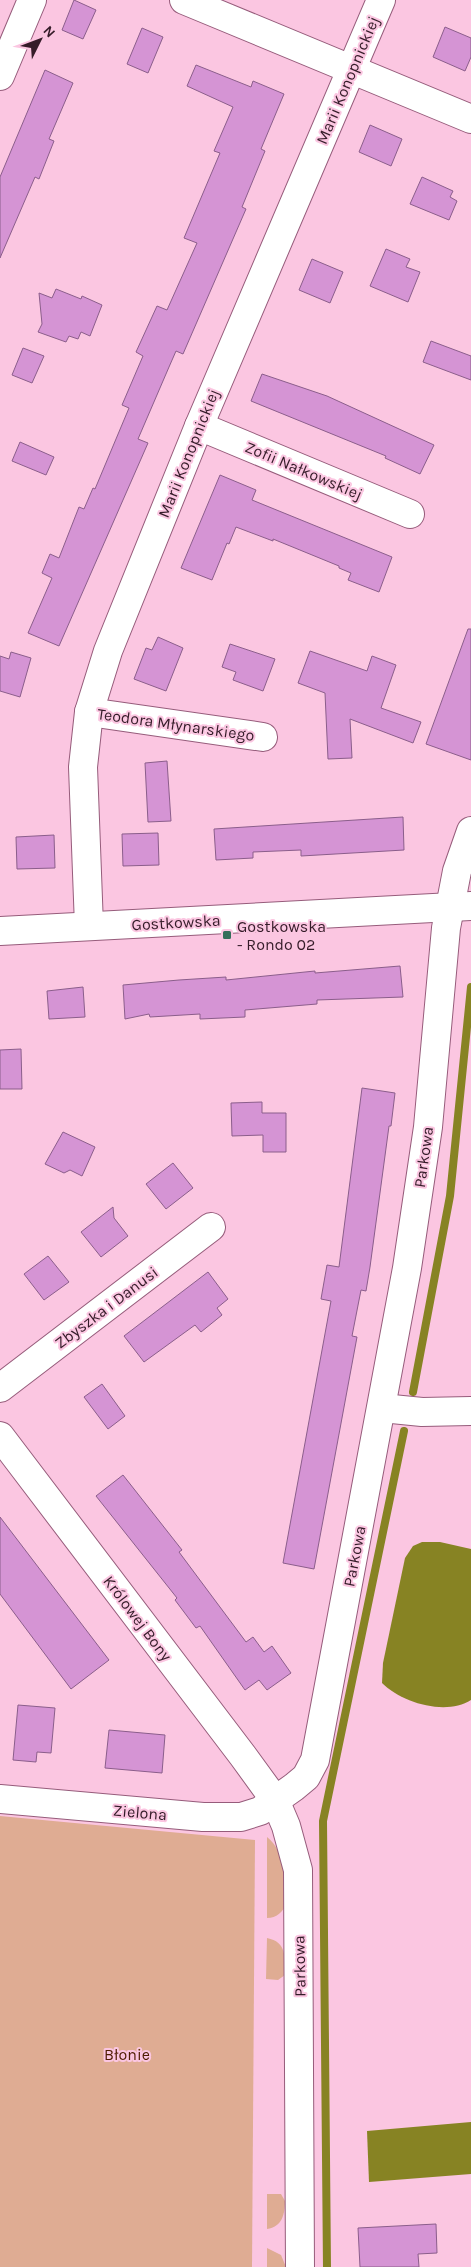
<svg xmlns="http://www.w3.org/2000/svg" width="471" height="2267" font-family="Karla,sans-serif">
	<rect width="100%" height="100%" fill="#fbc6e1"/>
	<g fill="#dfac93">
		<path d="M0,1816L255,1840L252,2267H0Z"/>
		<path d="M267,1837C286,1852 285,1881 287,1904C282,1912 277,1918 267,1918Z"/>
		<path d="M267,1938C287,1942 285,1957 285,1975L278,1980L266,1979Z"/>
		<path d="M267,2194H281L285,2201C285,2214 282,2227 267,2229Z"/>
		<path d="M267,2248L281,2255L286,2267H267Z"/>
	</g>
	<g fill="#878323">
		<path d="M422,1542H440L471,1549V1700C446,1716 402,1703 382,1683L383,1663L405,1558L413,1546Z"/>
		<path d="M471,2122V2174L369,2182L367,2131Z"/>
	</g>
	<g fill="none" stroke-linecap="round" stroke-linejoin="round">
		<g stroke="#878323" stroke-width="8">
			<path d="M413,1392L450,1196L471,987"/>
			<path d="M327,2267L323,1821L404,1431"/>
		</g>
	</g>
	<g fill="#d594d4" stroke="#8b5e8b">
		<path d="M74,0L96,10L83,39L62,30Z"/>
		<path d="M445,27L471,38V57L465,71L433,57Z"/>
		<path d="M142,28L163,37L148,73L127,64Z"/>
		<path d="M196,65L251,87L253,81L284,94L261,149L265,151L242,207L246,209L183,354L176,351L169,367L138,439L148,443L59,646L28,633L52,578L42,573L50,554L59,558L79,507L84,509L93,488L95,489L129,408L122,405L143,356L136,352L157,306L167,310L197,243L184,238L220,153L214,151L233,107L187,86Z"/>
		<path d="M45,70L73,83L49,139L54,141L39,179L35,177L0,258V177Z"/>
		<path d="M370,125L402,139L391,166L359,152Z"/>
		<path d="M422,177L453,191L450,197L457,201L449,220L410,204Z"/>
		<path d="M386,249L410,259L406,267L420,272L408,302L370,286Z"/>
		<path d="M312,259L343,272L330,303L299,290Z"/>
		<path d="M56,289L81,299L82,296L102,305L90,336L81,332L78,339L69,336L66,342L38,332L42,324L39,293L52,298Z"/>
		<path d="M431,341L471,356V380L423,362Z"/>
		<path d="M23,348L44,356L32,383L12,375Z"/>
		<path d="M262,374L327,396L434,445L420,474L385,458L386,456L251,401Z"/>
		<path d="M20,442L54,457L46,475L12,461Z"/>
		<path d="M220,475L256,490L252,500L392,557L379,592L348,580L351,573L339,568V566L273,539V541L236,527L229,544L227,543L212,580L181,568Z"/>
		<path d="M468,629H471V760L426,744Z"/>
		<path d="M158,637L183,648L166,691L134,679L146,648L152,650Z"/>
		<path d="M230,644L275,659L263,691L233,680L236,672L222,667Z"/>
		<path d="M310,651L367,671L372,656L396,665L381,708L421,722L413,743L350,719L352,758L328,759L325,693L298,683Z"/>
		<path d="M11,652L31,658L20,697L0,691V656L9,659Z"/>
		<path d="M167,761L171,821L148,822L145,763Z"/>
		<path d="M403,817L404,850L301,856V850L253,852V858L216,860L214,829Z"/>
		<path d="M158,833L159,865L123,866L122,834Z"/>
		<path d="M54,835L55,868L17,869L16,837Z"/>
		<path d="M400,966L403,997L317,1000V1004L245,1010V1017L200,1019V1014L150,1017L149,1014L125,1019L123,985L179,980L226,977V980L315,971V973Z"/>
		<path d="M83,987L85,1017L49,1019L47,991Z"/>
		<path d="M21,1049L22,1089H0V1050Z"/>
		<path d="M362,1088L395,1093L391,1126H389L370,1267L366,1291L361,1290L352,1336L357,1337L314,1569L283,1563L331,1301L321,1299L327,1265L339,1267Z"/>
		<path d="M262,1102V1113H286V1152H263V1135L232,1136L231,1103Z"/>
		<path d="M63,1132L95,1147L82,1176L70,1170L64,1173L45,1164Z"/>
		<path d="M173,1163L193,1188L166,1209L146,1184Z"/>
		<path d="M113,1207L114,1218L128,1236L101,1257L81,1232Z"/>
		<path d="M48,1256L69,1282L44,1300L24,1274Z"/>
		<path d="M208,1272L228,1299L217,1308L222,1315L201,1332L195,1325L144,1362L124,1336Z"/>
		<path d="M102,1384L125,1416L108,1429L84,1397Z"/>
		<path d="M123,1475L182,1550L179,1552L246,1642L253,1637L264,1652L272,1646L291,1673L267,1690L259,1680L245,1690L200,1626L196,1628L175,1600L177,1598L96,1496Z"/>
		<path d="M0,1517L109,1660L71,1689L0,1594Z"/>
		<path d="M18,1705L55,1708L51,1753L37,1752L36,1762L13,1760Z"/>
		<path d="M109,1730L165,1735L162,1773L105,1768Z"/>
		<path d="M436,2224L437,2253L418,2254L419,2267H360L358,2228Z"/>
	</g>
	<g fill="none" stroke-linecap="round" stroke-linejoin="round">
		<defs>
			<g id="street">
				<path d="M184,0L471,119"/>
				<path d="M0,76L32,0"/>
				<path d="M199,426L410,514"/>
				<path d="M89,712L263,737"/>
				<path d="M89,926L83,767L89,712L108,651L199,426L381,0"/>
				<path d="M0,931L471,906"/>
				<path d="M0,1388L211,1227"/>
				<path d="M382,1408L422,1412L471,1411"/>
				<path d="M0,1436L243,1756L275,1800L286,1826L298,1870L300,2267"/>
				<path d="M0,1799L203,1817H241L260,1811L294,1787L306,1777L315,1760L407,1268L428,1127L446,928L457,871L471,831"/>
			</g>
		</defs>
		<use href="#street" stroke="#965c7b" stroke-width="30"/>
		<use href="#street" stroke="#fff" stroke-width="28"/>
	</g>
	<rect fill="#346f5a" stroke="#fbc6e1" stroke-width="2" x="222" y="930" width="10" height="10" rx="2.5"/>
	<g text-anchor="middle" stroke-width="4" stroke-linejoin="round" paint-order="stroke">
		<g font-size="16" fill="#351c29" stroke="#fbc6e1">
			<text transform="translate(347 80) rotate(-67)" y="6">Marii Konopnickiej</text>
			<text transform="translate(188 453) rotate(-68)" y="6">Marii Konopnickiej</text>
			<text transform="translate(304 470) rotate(23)" y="6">Zofii Nałkowskiej</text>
			<text transform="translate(176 724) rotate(8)" y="6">Teodora Młynarskiego</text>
			<text transform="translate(176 922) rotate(-3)" y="6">Gostkowska</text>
			<text transform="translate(423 1157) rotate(-82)" y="6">Parkowa</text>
			<text transform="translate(106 1307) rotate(-37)" y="6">Zbyszka i Danusi</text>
			<text transform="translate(354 1556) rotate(-79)" y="6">Parkowa</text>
			<text transform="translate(138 1618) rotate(53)" y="6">Królowej Bony</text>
			<text transform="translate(140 1812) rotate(5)" y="6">Zielona</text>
			<text transform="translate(299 1966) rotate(-91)" y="6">Parkowa</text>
		</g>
		<g font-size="16" fill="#351c29" stroke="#fbc6e1" text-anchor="start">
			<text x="237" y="932">Gostkowska<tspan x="237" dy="18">- Rondo 02</tspan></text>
		</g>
		<g font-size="16" fill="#4e1c00" stroke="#fbc6e1">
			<text x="127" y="2060">Błonie</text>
		</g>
	</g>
	<g transform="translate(40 40) rotate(48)" stroke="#fbc6e1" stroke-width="4" paint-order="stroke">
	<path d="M0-4L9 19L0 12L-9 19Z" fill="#351c29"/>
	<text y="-8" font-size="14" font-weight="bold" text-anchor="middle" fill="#351c29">N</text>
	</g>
</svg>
